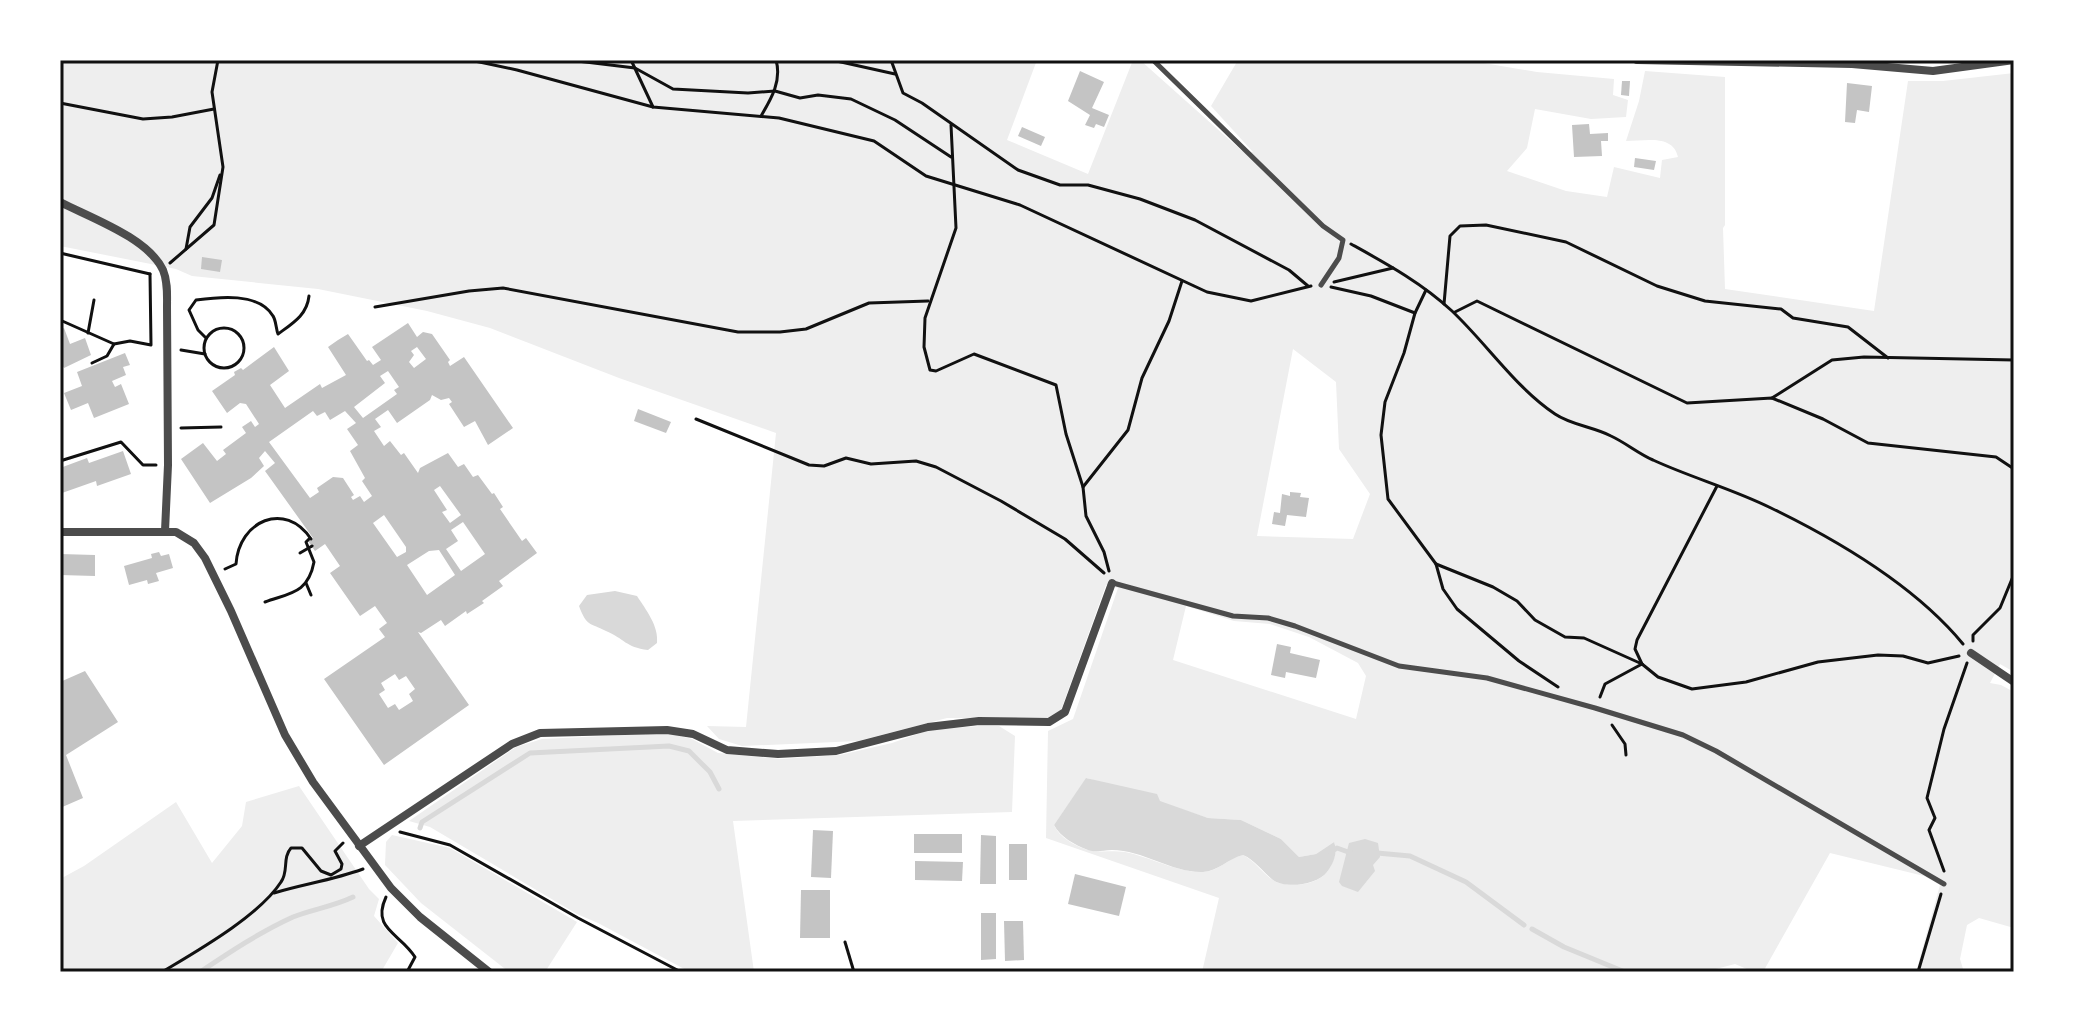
<svg xmlns="http://www.w3.org/2000/svg" width="2074" height="1032" font-family="'PT Sans',sans-serif">
	<rect width="100%" height="100%" fill="#fff"/>
	<g fill="#eee" fill-rule="evenodd">
		<path d="M60,60H1037L1007,140L1088,174L1133,60H1140L1242,151L1253,152L1211,106L1238,60H1466L1537,72L1614,79L1613,95L1628,100L1626,117L1591,119L1535,109L1527,148L1507,171L1566,191L1607,197L1614,167L1660,178L1662,160L1678,157C1673,134 1645,141 1626,141L1639,101L1645,71L1725,77V225L1723,228L1725,289L1874,311L1908,81H1943L2014,73V672L2000,664L1990,683L2001,685L2014,692V928L1979,918L1967,925L1960,959L1964,972H1916L1940,885L1924,876L1830,853L1763,972H1754L1735,964L1704,972H1202L1219,898L1046,838L1048,731L1073,719L1118,588L1106,585L1061,710L1047,718H947L858,741L742,746L719,739L707,726L746,727L776,433L619,378L490,328L427,311L318,289L192,276L176,269L60,246ZM1293,349L1336,382L1339,449L1370,494L1353,539L1257,536ZM1186,606L1234,621L1270,624L1309,637L1358,663L1366,676L1356,719L1173,660ZM1087,778L1208,818L1241,820L1281,839L1299,857L1316,854L1334,842C1338,852 1333,863 1327,872C1317,885 1294,887 1279,883C1266,879 1256,861 1243,855C1228,859 1218,871 1204,872C1177,873 1151,857 1125,852C1113,850 1099,853 1088,850C1075,846 1059,837 1054,825Z"/>
		<path d="M979,726H999L1015,736L1012,812L733,821L754,972H690L598,923L577,914L430,827L409,821L516,747L542,739L667,733L692,739L718,753L781,759L840,755L892,743L929,730Z"/>
		<path d="M299,786L369,889L379,899L374,916L398,943L381,972H60V879L84,866L176,802L212,863L242,826L246,802Z"/>
		<path d="M392,835L450,848L577,922L545,972H509L421,903L385,865L386,842Z"/>
	</g>
	<g fill="#d9d9d9">
		<path d="M615,591L637,596C646,610 659,626 657,643L648,650C625,647 625,639 606,631C589,622 587,627 579,606L587,595Z"/>
		<path d="M1086,778L1157,794L1160,801L1208,818L1241,820L1281,839L1299,857L1316,854L1334,842C1338,852 1334,863 1327,872C1317,885 1286,889 1273,880C1263,872 1255,860 1243,855C1228,859 1218,871 1203,872C1172,873 1143,850 1112,850C1103,850 1097,853 1088,850C1075,845 1060,837 1054,825Z"/>
		<path d="M1365,839L1378,843L1380,857L1373,865L1375,871L1358,892L1342,886L1339,882L1349,843Z"/>
	</g>
	<g fill="none" stroke-linecap="round" stroke-linejoin="round">
		<g stroke="#d9d9d9" stroke-width="5">
			<path d="M420,828L422,822L530,753L669,746L689,751L710,772L719,789"/>
			<path d="M1331,852L1337,848L1351,853"/>
			<path d="M1377,853L1410,856L1466,882L1524,925"/>
			<path d="M1532,929L1564,947L1625,972"/>
			<path d="M200,972C230,952 260,932 293,917C313,909 332,907 353,897"/>
		</g>
	</g>
	<g fill="#c4c4c4" fill-rule="evenodd">
		<path d="M1080,71L1104,82L1092,108L1109,115L1104,127L1096,124L1094,128L1085,125L1090,115L1068,101Z"/>
		<path d="M1622,81H1630L1629,96L1621,95Z"/>
		<path d="M1847,83L1872,86L1869,112L1857,110L1855,123L1845,122Z"/>
		<path d="M1589,124L1590,134L1608,133V141H1601L1602,156L1574,157L1572,125Z"/>
		<path d="M1022,127L1045,137L1041,146L1018,136Z"/>
		<path d="M1635,158L1656,161L1654,170L1634,167Z"/>
		<path d="M202,257L222,260L220,272L201,269Z"/>
		<path d="M408,323L417,337L423,332L432,334L450,360L448,362L450,366L464,357L513,428L488,445L475,421L464,427L449,404L452,402L449,398L441,400L432,395L430,400L397,423L388,410L375,419L381,427L374,431L384,446L390,441L401,455L404,453L418,473L420,468L448,453L458,467L464,464L473,477L478,475L492,494L494,493L503,507L500,509L522,541L526,538L537,553L499,581L503,586L482,601L484,603L467,614L466,611L445,626L441,620L421,633L418,632L469,705L384,765L324,679L385,637L379,629L387,623L375,606L360,616L330,573L340,566L325,544L315,551L308,541L313,538L265,471L275,463L265,451L259,458L264,466L251,478L210,503L181,459L203,443L217,461L226,454L223,450L246,433L242,427L251,421L255,427L259,424L246,404L240,403L227,413L212,391L235,375L234,372L241,368L243,370L274,347L289,371L270,385L285,408L320,384L322,388L346,375L328,347L338,340L348,334L367,361L369,360L373,365L381,360L372,347ZM417,347L426,359L414,368L409,362L414,355L411,351ZM388,371L399,387L394,390L397,394L363,418L354,407L385,383L380,376ZM313,411L317,416L325,412L330,420L345,411L356,423L347,429L358,445L350,451L365,478L362,481L372,496L364,502L360,496L353,500L351,497L354,495L343,478L333,477L317,488L319,492L310,498L269,442ZM440,486L461,515L450,523L442,512L447,510L434,490ZM384,515L406,547V552L397,557L373,523ZM463,522L485,554L461,571L446,549L458,541L451,530ZM439,550L455,575L427,595L407,565L429,551ZM395,674L399,680L406,676L415,689L409,694L413,701L399,710L395,704L388,708L379,694L385,690L381,683Z"/>
		<path d="M64,328L70,344L85,338L91,355L64,368L60,362V330Z"/>
		<path d="M125,353L130,365L123,367L126,375L112,381L115,387L121,384L129,404L94,418L88,403L71,410L64,393L82,386L77,372Z"/>
		<path d="M638,409L671,422L666,433L634,421Z"/>
		<path d="M123,451L131,474L97,486L96,481L62,493L60,468L87,458L89,463Z"/>
		<path d="M1290,492L1301,493L1300,497L1309,498L1306,517L1287,515L1285,526L1272,524L1274,512L1280,513L1282,494L1290,496Z"/>
		<path d="M159,552L161,556L169,554L173,568L156,573L159,581L148,584L147,580L129,585L124,566L152,558L151,554Z"/>
		<path d="M60,554L95,555V576L60,575Z"/>
		<path d="M1277,644L1291,647L1290,653L1320,660L1316,678L1286,672L1285,678L1271,675Z"/>
		<path d="M85,671L118,722L66,755L83,798L60,808V682Z"/>
		<path d="M813,830L833,831L831,878L811,877Z"/>
		<rect x="914" y="834" width="48" height="19"/>
		<path d="M981,835L996,836V884H980Z"/>
		<rect x="1009" y="844" width="18" height="36"/>
		<path d="M915,861L963,862L962,881L915,880Z"/>
		<path d="M1075,874L1126,887L1119,916L1068,904Z"/>
		<path d="M801,890H830V938H800Z"/>
		<path d="M981,913H996V959L981,960Z"/>
		<path d="M1004,921H1023L1024,960L1005,961Z"/>
	</g>
	<g fill="none" stroke-linecap="round" stroke-linejoin="round">
		<g stroke="#111" stroke-width="3">
			<path d="M470,60L517,70L653,107L779,118L874,141L926,176L1020,205L1207,292L1251,301L1311,286"/>
			<path d="M569,60L635,68L673,89L748,93L775,91L800,98L818,95L851,99L895,120L951,157"/>
			<path d="M631,60L653,107"/>
			<path d="M832,60L895,74"/>
			<path d="M891,60L903,93L922,103L1018,170L1060,185H1088L1140,199L1195,220L1289,270L1308,286"/>
			<path d="M60,103L143,119L172,117L214,109"/>
			<path d="M761,116C771,99 782,81 776,60"/>
			<path d="M951,125L956,228L925,318L924,347L930,370L936,371L974,354L1056,385L1066,434L1083,487L1086,516L1104,552L1109,571"/>
			<path d="M1351,244C1387,264 1422,283 1452,311C1487,344 1515,387 1555,414C1571,425 1594,427 1611,436C1626,443 1639,454 1653,460C1692,478 1733,489 1771,508C1837,540 1916,587 1963,644"/>
			<path d="M186,249L190,227L212,198L220,175"/>
			<path d="M60,253L150,274"/>
			<path d="M170,263L214,225L223,167L212,92L218,60"/>
			<path d="M1334,282L1393,268"/>
			<path d="M1331,287L1371,296L1415,313"/>
			<path d="M1426,290L1415,313L1404,353L1385,402L1381,435L1388,499L1436,564L1443,589L1457,609L1519,661L1558,687"/>
			<path d="M1444,304L1450,236L1460,226L1486,225L1566,242L1657,286L1705,301L1781,309L1793,318L1848,327L1888,358"/>
			<path d="M375,307L469,291L503,288L738,332H780L806,329L869,303L928,301"/>
			<path d="M1455,312L1477,301L1687,403L1772,398L1823,419L1868,443L1996,457L2014,469"/>
			<path d="M60,320L114,344L107,356L92,363"/>
			<circle cx="224" cy="348" r="20"/>
			<path d="M88,333L94,300"/>
			<path d="M206,338L198,330L189,310L196,300C218,297 259,292 273,316C276,320 276,329 278,334C293,323 307,315 309,296"/>
			<path d="M114,344L130,341L151,345L150,274"/>
			<path d="M181,350L205,354"/>
			<path d="M1772,398L1832,360L1864,357L2014,360"/>
			<path d="M696,419L809,465L824,466L846,458L871,464L916,461L936,467L1001,501L1065,539L1104,573"/>
			<path d="M181,428L221,427"/>
			<path d="M60,461L121,442L143,465H156"/>
			<path d="M1083,487L1128,430L1142,378L1169,321L1182,281"/>
			<path d="M300,553L312,546"/>
			<path d="M1436,564L1493,587L1517,601L1535,620L1565,637L1584,638L1642,664L1658,677L1692,689L1746,682L1818,662L1878,655L1903,656L1928,663L1959,656"/>
			<path d="M225,569L236,564C239,521 285,500 311,539"/>
			<path d="M306,583L311,595"/>
			<path d="M265,602C289,593 308,594 314,562L306,542L310,538"/>
			<path d="M1973,641V635L2000,608L2014,574"/>
			<path d="M1642,664L1635,649L1637,640L1717,486"/>
			<path d="M1600,697L1605,684L1642,664"/>
			<path d="M1612,725L1625,744L1626,755"/>
			<path d="M400,832L450,845L578,918L681,972"/>
			<path d="M1944,871L1929,830L1935,818L1927,798L1944,729L1967,663"/>
			<path d="M274,893C304,884 333,880 363,869"/>
			<path d="M386,897C371,929 400,933 415,957L407,972"/>
			<path d="M845,942L854,972"/>
			<path d="M162,972C197,951 259,916 281,882C289,871 282,858 291,848H302L321,871L331,875L341,869L342,864L335,851L343,843"/>
			<path d="M1918,972L1941,894"/>
		</g>
		<g stroke="#4c4c4c" stroke-width="5">
			<path d="M1153,60L1323,226L1343,240L1339,258L1321,285"/>
			<path d="M1113,583L1233,616L1268,618L1295,626L1399,666L1487,678L1595,708L1683,735L1716,751L1944,884"/>
		</g>
		<g stroke="#4c4c4c" stroke-width="8">
			<path d="M1637,60L1852,64L1933,71L2014,60"/>
			<path d="M60,202C91,218 148,238 163,270C168,282 167,295 167,307L168,465L165,531"/>
			<path d="M60,532H176L194,543L205,558L231,611L285,735L313,782L391,888L420,917L489,972"/>
			<path d="M1971,653L2014,682"/>
			<path d="M359,846L512,744L540,733L667,730L693,734L727,750L778,754L836,751L928,727L979,721L1049,722L1065,712L1112,583"/>
		</g>
	</g>
	<rect width="2074" height="1032" fill="none" stroke="#ffffff" stroke-width="124"/>
	<rect x="62" y="62" width="1950" height="908" fill="none" stroke="#111" stroke-width="3"/>
</svg>
